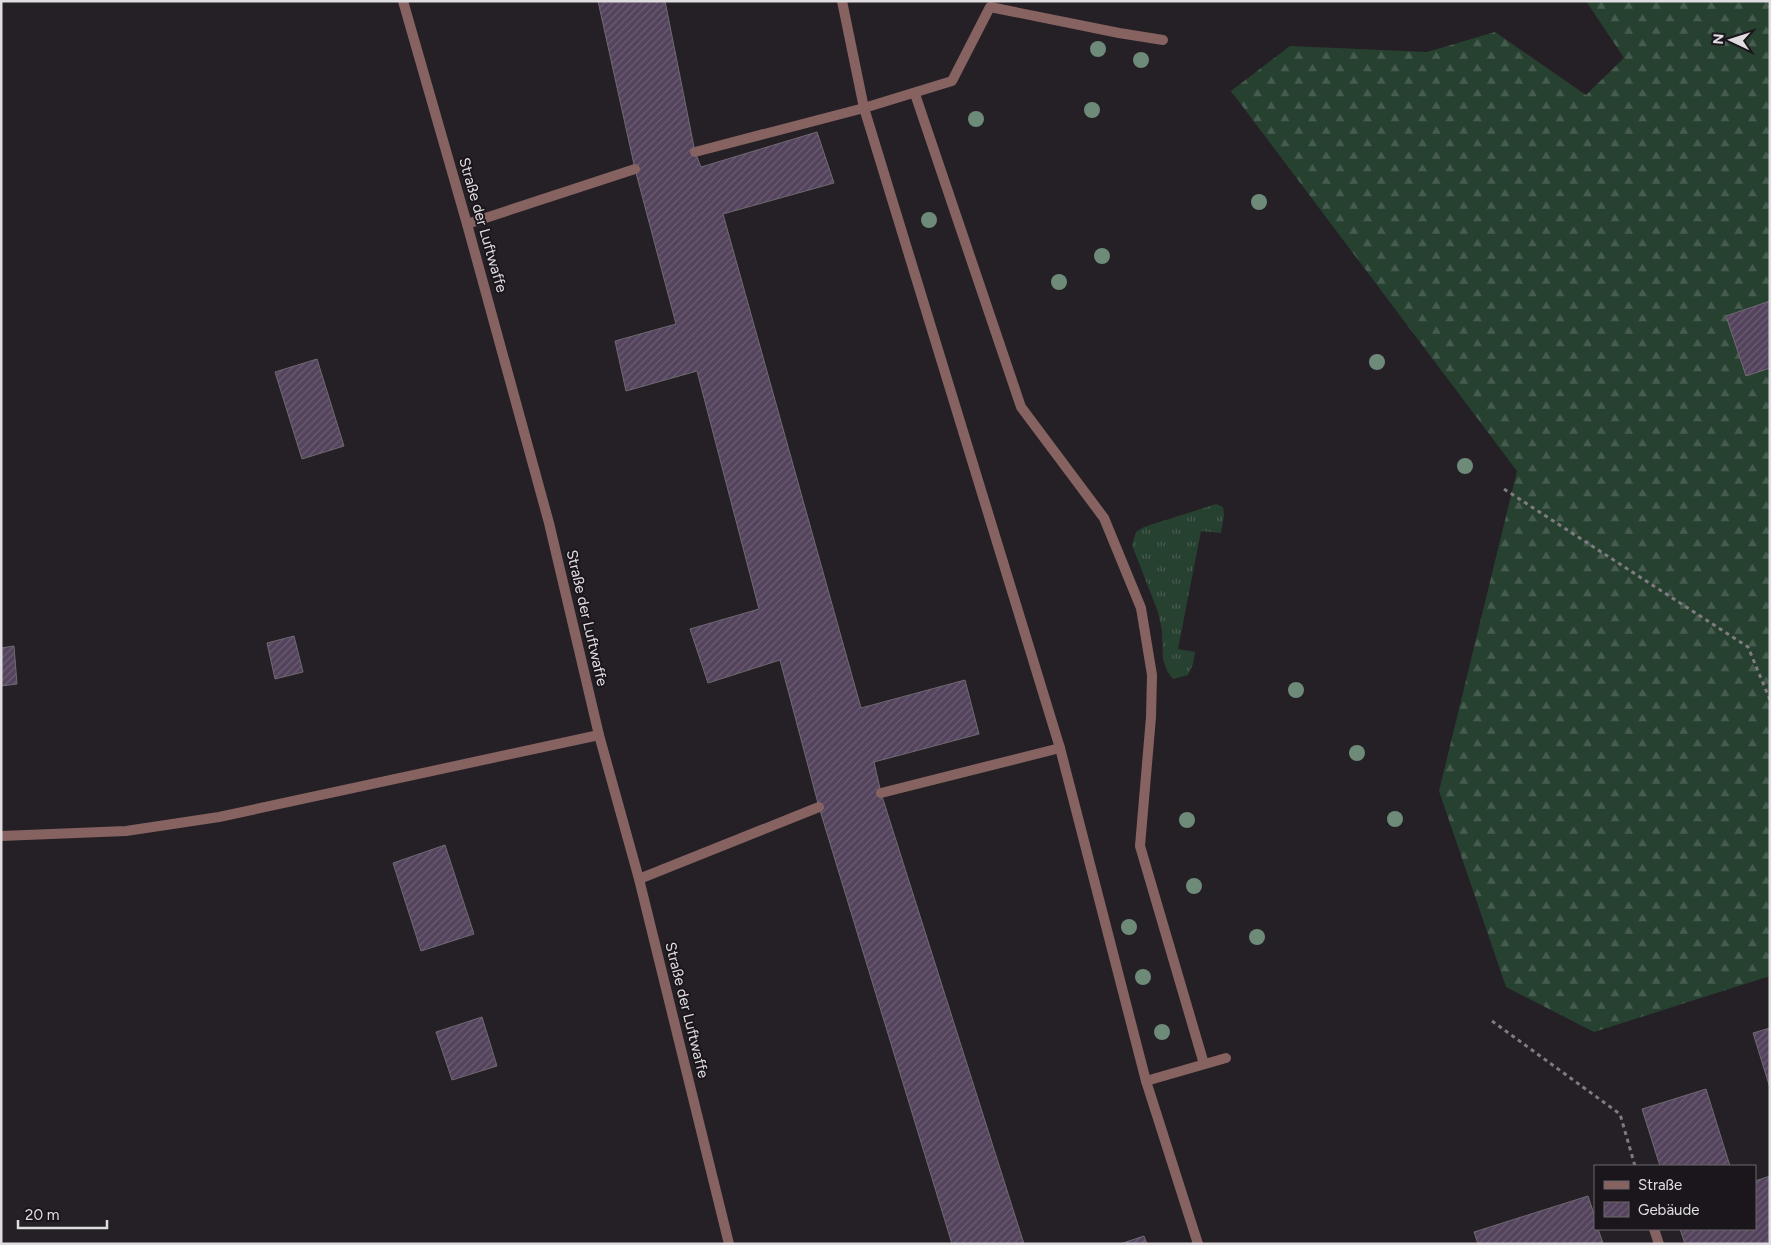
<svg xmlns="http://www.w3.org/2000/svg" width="1771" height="1245" font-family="Figtree,sans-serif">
	<defs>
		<pattern id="grass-tufts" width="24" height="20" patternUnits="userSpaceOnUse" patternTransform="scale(1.25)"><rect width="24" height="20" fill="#274131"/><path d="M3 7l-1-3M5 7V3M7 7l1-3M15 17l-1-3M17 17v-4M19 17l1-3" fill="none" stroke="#465c4f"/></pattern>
		<pattern id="forest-firs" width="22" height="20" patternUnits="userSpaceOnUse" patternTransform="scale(1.25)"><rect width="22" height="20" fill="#274131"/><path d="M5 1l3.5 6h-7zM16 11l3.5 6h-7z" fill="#465c4f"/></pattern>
		<pattern id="building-hatch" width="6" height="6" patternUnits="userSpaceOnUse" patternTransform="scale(1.25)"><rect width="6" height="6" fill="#54435c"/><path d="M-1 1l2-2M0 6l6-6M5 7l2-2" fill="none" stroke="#6c5e73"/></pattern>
	</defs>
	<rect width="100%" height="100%" fill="#252025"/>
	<path fill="url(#grass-tufts)" d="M1216,504L1223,507L1224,515L1221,533L1201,531L1178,649L1195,652L1193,664L1188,675L1173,679L1167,671L1163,659L1162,631L1158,612L1132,545L1136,532L1144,527Z"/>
	<path fill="url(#forest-firs)" d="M1586,1H1770V976L1594,1032L1506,987L1439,791L1517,471L1231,91L1290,46L1427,52L1495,32L1586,95L1624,58Z"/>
	<g fill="url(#building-hatch)" stroke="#6f6a72">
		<path d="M598,1H665L695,152L701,167L817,132L834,183L723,214L861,708L965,680L979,734L874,762L881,793L1024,1244H952L819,807L780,660L708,683L690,629L759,609L697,371L626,391L615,341L676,324L635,169Z"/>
		<path d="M1770,301V368L1746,376L1726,316Z"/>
		<path d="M317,359L344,446L302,459L275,372Z"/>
		<path d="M294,636L303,672L275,679L267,643Z"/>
		<path d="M14,646L17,684L1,686V648Z"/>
		<path d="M445,845L474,934L421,951L393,863Z"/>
		<path d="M482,1017L497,1066L452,1080L436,1032Z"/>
		<path d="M1770,1028V1088L1753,1033Z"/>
		<path d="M1706,1089L1730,1166H1660L1642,1109Z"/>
		<path d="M1770,1176V1244H1685L1680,1229H1755V1181Z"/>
		<path d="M1588,1196L1595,1217V1229H1598L1603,1243L1478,1244L1474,1232Z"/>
		<path d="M1144,1236L1147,1244H1120Z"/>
	</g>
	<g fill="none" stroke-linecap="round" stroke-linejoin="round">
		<g stroke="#7f7b80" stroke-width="3" stroke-dasharray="4 4" stroke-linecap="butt">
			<path d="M1504,489L1748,647L1770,700"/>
			<path d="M1492,1021L1620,1114L1635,1166"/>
		</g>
		<g stroke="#866261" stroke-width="10">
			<path d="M915,94L1021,407L1104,518L1141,608L1152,675L1151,717L1140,846L1204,1064"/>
			<path d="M695,152L864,108L952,81L990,7L1119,33L1163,40"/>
			<path d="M467,224L635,169"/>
			<path d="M881,793L1060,748"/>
			<path d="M639,879L819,807"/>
			<path d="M1146,1081L1226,1058"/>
			<path d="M1654,1229L1659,1244"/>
		</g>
		<g stroke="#866261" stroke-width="10">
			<path d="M403,1L467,224L549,523L599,735L639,879L729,1244"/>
			<path d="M842,1L864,108L1060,748L1146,1081L1198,1244"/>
			<path d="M1,836L126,831L219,817L599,735"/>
		</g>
	</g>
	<g fill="#6e8a79">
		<circle cx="1098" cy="49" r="8"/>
		<circle cx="1141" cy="60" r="8"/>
		<circle cx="1092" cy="110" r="8"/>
		<circle cx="976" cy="119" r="8"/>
		<circle cx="1259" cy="202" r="8"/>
		<circle cx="929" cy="220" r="8"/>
		<circle cx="1102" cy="256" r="8"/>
		<circle cx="1059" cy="282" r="8"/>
		<circle cx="1377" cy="362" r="8"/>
		<circle cx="1465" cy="466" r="8"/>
		<circle cx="1296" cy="690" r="8"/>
		<circle cx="1357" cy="753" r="8"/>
		<circle cx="1395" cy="819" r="8"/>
		<circle cx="1187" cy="820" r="8"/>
		<circle cx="1194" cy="886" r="8"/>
		<circle cx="1129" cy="927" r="8"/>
		<circle cx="1257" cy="937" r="8"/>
		<circle cx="1143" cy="977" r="8"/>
		<circle cx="1162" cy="1032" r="8"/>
	</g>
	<g text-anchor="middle" stroke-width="4" stroke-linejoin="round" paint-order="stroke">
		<g font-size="15" fill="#e0dde1" stroke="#1b161c">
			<text transform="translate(483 225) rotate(74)" y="5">Straße der Luftwaffe</text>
			<text transform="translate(587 618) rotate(77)" y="5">Straße der Luftwaffe</text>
			<text transform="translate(687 1010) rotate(76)" y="5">Straße der Luftwaffe</text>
		</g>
	</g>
	<rect width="1771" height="1245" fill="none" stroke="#e0dde1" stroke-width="5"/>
	<rect x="1594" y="1165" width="162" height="65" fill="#1b161c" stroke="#6a666b"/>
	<rect x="1604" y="1181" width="25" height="8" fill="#866261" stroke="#6a666b"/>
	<text x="1638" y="1190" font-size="15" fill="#e0dde1">Straße</text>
	<rect x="1604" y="1202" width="25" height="15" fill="url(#building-hatch)" stroke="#6a666b"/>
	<text x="1638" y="1215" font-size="15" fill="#e0dde1">Gebäude</text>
	<g transform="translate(1731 40) rotate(274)" stroke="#1b161c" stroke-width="4" paint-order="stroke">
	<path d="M0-4L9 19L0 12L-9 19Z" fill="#e0dde1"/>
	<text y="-8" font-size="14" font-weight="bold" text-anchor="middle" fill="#e0dde1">N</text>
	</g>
	<path d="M18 1220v8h89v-8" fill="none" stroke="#e0dde1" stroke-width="2.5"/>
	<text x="25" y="1220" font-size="15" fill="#e0dde1" stroke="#1b161c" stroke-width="4" paint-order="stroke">20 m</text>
</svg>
